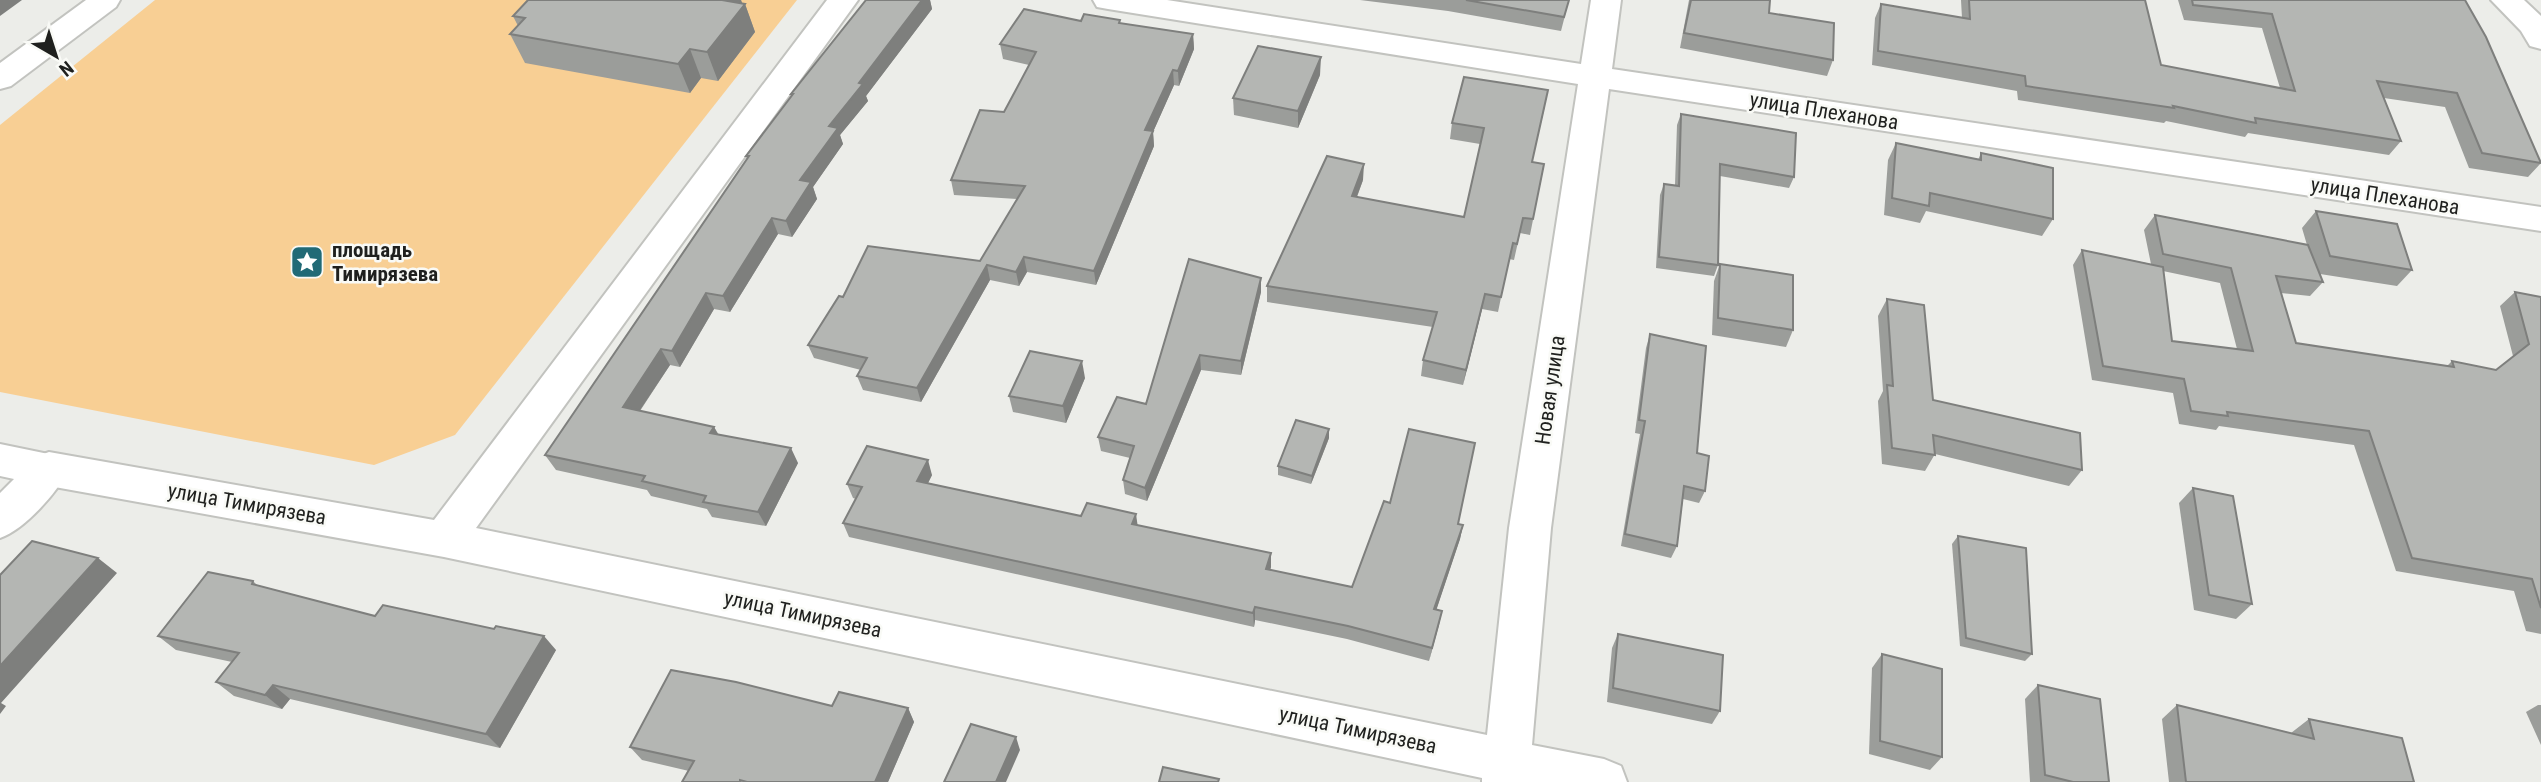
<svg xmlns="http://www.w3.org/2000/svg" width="2541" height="782" font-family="'Roboto Condensed',sans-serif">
	<rect width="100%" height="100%" fill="#ecede9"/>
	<path fill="#f8cf94" d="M155,0H797L455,435L374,465L0,392V125Z"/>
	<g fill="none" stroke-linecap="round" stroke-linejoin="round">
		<defs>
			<g id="street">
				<path d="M827,0H858L476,528L1487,735L1509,528L1578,84L1108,9L1097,7L1093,0H1167L1581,64L1591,0H1621L1612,69L2541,207V231L1609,89L1551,528L1532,745L1604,759L1621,766L1627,782H1482V778L444,557L49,486L35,481L29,469L35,457L49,452L434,520Z"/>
				<path d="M2491,0H2524L2541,16V49L2530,46L2521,31Z"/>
			</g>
			<g id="secondary">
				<path d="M86,0H120L116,7L11,86L0,89V63Z"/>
				<path d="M0,444L63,457L69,469C58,492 24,530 0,538V493L14,479L0,476Z"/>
			</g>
		</defs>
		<use href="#street" stroke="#c2c3bf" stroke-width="4"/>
		<use href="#secondary" stroke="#c2c3bf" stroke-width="4"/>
		<use href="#street" fill="#fff" fill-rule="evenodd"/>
		<use href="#secondary" fill="#fff" fill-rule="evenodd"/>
	</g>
	<g fill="#9b9d9a" fill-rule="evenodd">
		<path d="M528,0H741L742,3L745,4L755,32L718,81L701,78L690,93L525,63L510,34L518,26L513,16Z"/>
		<path d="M866,0H930L932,9L866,96L868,101L840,135L843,144L813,187L817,199L792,237L778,234L730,312L714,309L680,367L670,365L640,411L714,427L719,435L798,463L766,526L712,517L707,509L651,496L647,490L556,470L545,455L747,159L746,156L792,96L791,94Z"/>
		<path d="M1360,0H1569L1561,31L1448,11Z"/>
		<path d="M1689,0H1770L1769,13L1833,60L1827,76L1680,48Z"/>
		<path d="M1961,0H2145L2161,65L2280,88L2262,28L2184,20L2178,0H2465L2541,163L2528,177L2469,168L2445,107L2384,98L2401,141L2389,155L2248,133L2245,137L2166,121L2164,123L2018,100L2017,91L1872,65L1875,18L1881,4L1962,18Z"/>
		<path d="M1120,20V23L1193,34L1194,49L1179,86L1174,85L1153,132L1154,146L1096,285L1027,272L1019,286L990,280L921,402L863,390L857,376L861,370L814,358L808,345L843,297L980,261L1017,199L954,195L951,180L1004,112L1029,65L1003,59L1000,44L1081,21Z"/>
		<path d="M1320,75L1298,128L1234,115L1233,98Z"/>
		<path d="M1545,106L1532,162L1544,164L1530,235L1520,233L1514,260L1509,259L1498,312L1482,309L1463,385L1421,376L1423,360L1433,327L1267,302V286L1363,180L1357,197L1464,217L1480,144L1450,139L1452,123Z"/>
		<path d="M1681,114L1794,177L1789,188L1720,176L1718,265L1714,276L1656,268L1660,195L1664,184L1675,185L1677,125Z"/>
		<path d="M1896,143L1978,160L1981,153L2053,219L2042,236L1926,211L1920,223L1884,215L1888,160Z"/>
		<path d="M2316,211L2412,270L2397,286L2320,274L2323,282L2310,296L2281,293L2296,343L2447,366L2452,361L2496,370L2513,356L2500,306L2515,292L2541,297V634L2526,631L2514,591L2396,571L2354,445L2219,426L2216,430L2179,424L2173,393L2092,380L2073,265L2082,250L2151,264L2144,230L2155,215L2307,245L2302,228ZM2163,271L2220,283L2237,349L2172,341Z"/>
		<path d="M1720,264L1793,330L1786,347L1712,335L1714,281Z"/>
		<path d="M1261,278V292L1241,375L1201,370L1147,501L1125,494L1123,480L1130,458L1101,451L1098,437L1146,404Z"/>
		<path d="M1887,299L1933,400L2082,470L2069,486L1935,454L1925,471L1882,464L1878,401L1883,391L1878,316Z"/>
		<path d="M1650,334L1697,453L1705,491L1699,503L1683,499L1677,546L1671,558L1621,546L1640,434L1635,433L1646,348Z"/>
		<path d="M1085,378L1066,423L1013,412L1009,396Z"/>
		<path d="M1329,438L1311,484L1278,475V466Z"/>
		<path d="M932,475L928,483L1081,516L1137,525L1271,567L1270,570L1352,587L1458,524L1463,525L1460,539L1436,610L1442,611L1429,661L1347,639L1255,620L1254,627L849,537L843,523L856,499L853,498L847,484Z"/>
		<path d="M2193,488L2252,604L2236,619L2194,610L2179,503Z"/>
		<path d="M1958,536L2032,654L2025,661L1960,646L1952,544Z"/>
		<path d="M253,581L257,585L375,616L556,650L500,748L290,699L282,709L234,696L216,682L232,662L176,650L158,636Z"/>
		<path d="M1618,634L1720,711L1712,724L1607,702L1612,648Z"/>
		<path d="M1882,654L1942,757L1930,770L1869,754L1872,668Z"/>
		<path d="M2038,685L2109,782H2030L2025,699Z"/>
		<path d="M2177,705L2291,733L2309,719L2414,782H2169L2162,719Z"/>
		<path d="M2538,705H2541V745L2526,712Z"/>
		<path d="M832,706L908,708L914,722L888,782H682L689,771L642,760L630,747Z"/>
	</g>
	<g fill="#7e7f7d">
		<path d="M0,0H22L0,16Z"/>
		<path d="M722,0H741L743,6L745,4L755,32L718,81L707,52Z"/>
		<path d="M922,0H930L932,9L866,96L868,101L840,135L843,144L813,187L817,199L792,237L786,221L800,180L829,126L859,83Z"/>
		<path d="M1193,34L1194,49L1179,86L1178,71Z"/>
		<path d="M690,49L701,78L690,93L678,64Z"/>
		<path d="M1321,57L1320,75L1298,128V111Z"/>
		<path d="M1173,70L1174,85L1153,132L1154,146L1096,285L1094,271L1145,130Z"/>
		<path d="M1364,164L1363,180L1351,212L1352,196Z"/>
		<path d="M772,218L778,234L730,312L723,296Z"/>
		<path d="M1024,257L1027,272L1019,286L1016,272Z"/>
		<path d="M987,265L990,280L921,402L917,388Z"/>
		<path d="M1261,278V292L1241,375V361Z"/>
		<path d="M706,293L714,309L680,367L672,351Z"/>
		<path d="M1485,294L1482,309L1463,385L1466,370Z"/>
		<path d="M661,349L670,365L632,422L623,407Z"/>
		<path d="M1200,355L1201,370L1147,501L1145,488Z"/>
		<path d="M1082,361L1085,378L1066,423L1063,406Z"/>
		<path d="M714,427L722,442L710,433Z"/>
		<path d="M1329,429V438L1311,484L1312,476Z"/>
		<path d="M791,448L798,463L766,526L758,512Z"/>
		<path d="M928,460L932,475L922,495L917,481Z"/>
		<path d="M1136,514L1138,528L1132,524Z"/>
		<path d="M1463,525L1460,539L1432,623L1434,609Z"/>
		<path d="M1271,553V567L1266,583V569Z"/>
		<path d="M98,558L117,573L1,703L6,706L0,714V666Z"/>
		<path d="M1255,607V620L1254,627L1253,613Z"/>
		<path d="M1442,611L1439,625L1429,661L1432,648Z"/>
		<path d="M544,636L556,650L500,748L486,734Z"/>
		<path d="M273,685L290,699L282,709L265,695Z"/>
		<path d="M908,708L914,722L888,782H875Z"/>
		<path d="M1016,737L1020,750L1006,782H996Z"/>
	</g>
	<g fill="#b4b6b3" stroke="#7e7f7d" stroke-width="2">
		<path d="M528,0H722L745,4L707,52L690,49L678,64L510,34L525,18L513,16Z"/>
		<path d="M866,0H922L859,83L863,84L829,126L838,128L800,180L811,182L786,221L772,218L723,296L706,293L672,351L661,349L623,407L714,427L710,433L791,448L758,512L703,502L706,496L642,481L645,476L545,455L749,156H746L793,94H791Z"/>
		<path d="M1466,0H1569L1564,17Z"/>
		<path d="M1691,0H1770L1769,13L1834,23L1833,60L1684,33Z"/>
		<path d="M1969,0H2145L2161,65L2295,91L2272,14L2193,5L2192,0H2465L2486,37L2541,163L2482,153L2457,93L2377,81L2401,141L2255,118L2256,123L2173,106L2174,108L2026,86L2025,76L1878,51L1881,4L1970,19Z"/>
		<path d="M1024,9L1081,21L1084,14L1120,20L1119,23L1193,34L1178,71L1173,70L1145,130L1153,131L1094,271L1024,257L1016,272L987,265L917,388L857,376L867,358L808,345L839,296L843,297L868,246L980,261L1025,186L951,180L980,110L1004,112L1036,52L1000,44Z"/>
		<path d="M1258,46L1321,57L1298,111L1233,98Z"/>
		<path d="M1464,77L1548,90L1532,162L1544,164L1533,219L1523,218L1517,244L1513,243L1501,297L1485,294L1466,370L1423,360L1437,312L1267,286L1327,156L1364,164L1352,196L1464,217L1484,128L1452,123Z"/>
		<path d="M1681,114L1796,133L1794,177L1720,164L1718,265L1659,257L1664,184L1679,186Z"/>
		<path d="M1896,143L1981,160V153L2053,168V219L1930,193L1929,206L1892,198Z"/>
		<path d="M2316,211L2397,224L2412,270L2330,256Z"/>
		<path d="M2155,215L2308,245L2323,282L2276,276L2296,343L2454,367L2452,361L2496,370L2529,344L2515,292L2541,297V608L2532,579L2412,558L2369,431L2227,412L2228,416L2191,411L2184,379L2103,366L2082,250L2163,267L2172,341L2253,351L2231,268L2163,254Z"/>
		<path d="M1189,259L1261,278L1241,361L1200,355L1145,488L1123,480L1134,446L1098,437L1117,397L1146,404Z"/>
		<path d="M1720,264L1793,275V330L1718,318Z"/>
		<path d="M1887,299L1924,305L1933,400L2080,433L2082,470L1933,435L1935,455L1892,448L1887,385L1893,386Z"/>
		<path d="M1650,334L1706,346L1697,453L1709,456L1705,491L1684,486L1677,546L1625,534L1645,421L1639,420Z"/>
		<path d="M1030,351L1082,361L1063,406L1009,396Z"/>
		<path d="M1296,420L1329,429L1312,476L1278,466Z"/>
		<path d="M1409,429L1475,443L1458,524L1463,525L1434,609L1442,611L1432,648L1348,626L1255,607L1253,613L843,523L862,487L847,484L867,446L928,460L917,481L1081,516L1087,503L1136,514L1132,524L1271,553L1266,569L1352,587L1384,501L1390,503Z"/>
		<path d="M2193,488L2233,496L2252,604L2209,595Z"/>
		<path d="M1958,536L2026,548L2032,654L1966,638Z"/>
		<path d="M32,541L98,558L0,666V575Z"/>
		<path d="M208,572L253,581L252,584L375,616L383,605L494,629L496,626L544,636L486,734L273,685L265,695L216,682L239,653L158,636Z"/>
		<path d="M1618,634L1723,655L1720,711L1613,688Z"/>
		<path d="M1882,654L1942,669V757L1880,741Z"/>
		<path d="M671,670L736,682L832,706L839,692L908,708L875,782H747L740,780V782H682L694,761L630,747Z"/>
		<path d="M2038,685L2100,699L2109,782H2073L2045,775Z"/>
		<path d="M2177,705L2314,739L2309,719L2402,738L2414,782H2186Z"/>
		<path d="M971,724L1016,737L996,782H944Z"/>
		<path d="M1163,767L1219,779L1218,782H1159Z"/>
	</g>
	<defs>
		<symbol id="sight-square" viewBox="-11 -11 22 22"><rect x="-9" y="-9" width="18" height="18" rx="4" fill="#216a76" stroke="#f9faf6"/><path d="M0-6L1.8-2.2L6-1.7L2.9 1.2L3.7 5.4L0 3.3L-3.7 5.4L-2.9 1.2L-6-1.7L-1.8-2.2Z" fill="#fff"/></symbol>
	</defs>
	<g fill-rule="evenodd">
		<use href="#sight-square" x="288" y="243" width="38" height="38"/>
	</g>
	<g text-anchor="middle" stroke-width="5" stroke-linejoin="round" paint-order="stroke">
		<g font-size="21" fill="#1f201e" stroke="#f9faf6">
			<text transform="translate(1824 111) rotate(9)" y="7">улица Плеханова</text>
			<text transform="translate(2385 196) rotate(9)" y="7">улица Плеханова</text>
			<text transform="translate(1550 390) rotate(-82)" y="7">Новая улица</text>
			<text transform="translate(247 504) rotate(10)" y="7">улица Тимирязева</text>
			<text transform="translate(803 614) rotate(12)" y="7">улица Тимирязева</text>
			<text transform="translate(1358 730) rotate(12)" y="7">улица Тимирязева</text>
		</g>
		<g font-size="21" font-weight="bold" fill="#1f201e" stroke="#f9faf6" text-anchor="start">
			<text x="332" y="257">площадь<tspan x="332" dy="24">Тимирязева</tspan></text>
		</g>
	</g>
	<g transform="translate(56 56) rotate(141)" stroke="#f9faf6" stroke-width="5" paint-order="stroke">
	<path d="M0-5L12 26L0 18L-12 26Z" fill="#1f201e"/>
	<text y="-10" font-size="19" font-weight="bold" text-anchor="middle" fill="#1f201e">N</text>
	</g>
</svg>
